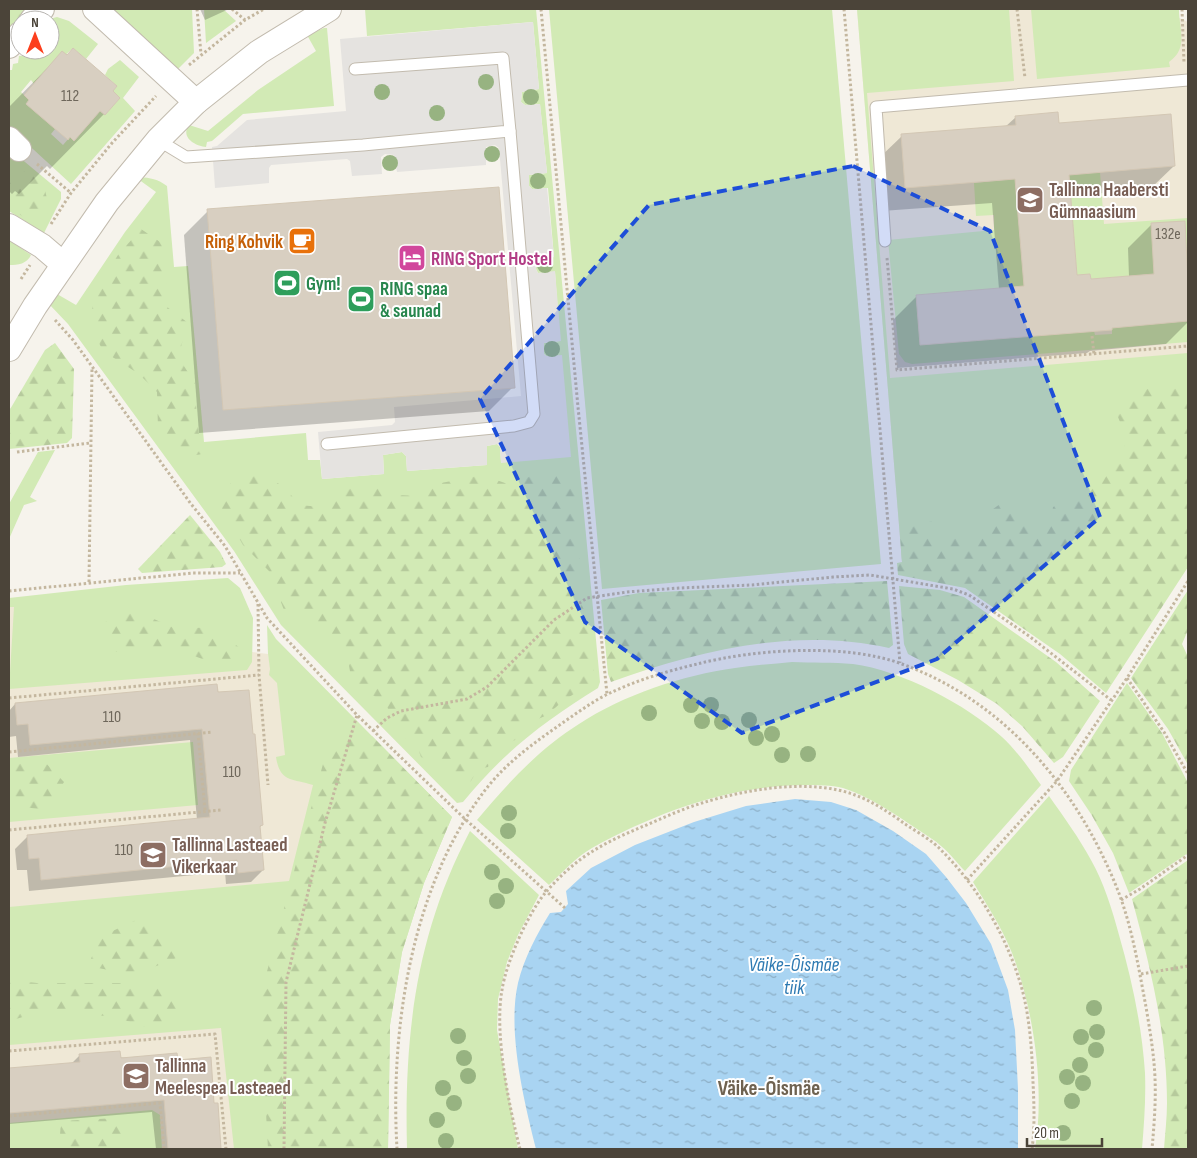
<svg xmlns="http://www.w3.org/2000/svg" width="1197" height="1158" font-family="'Sofia Sans Condensed',sans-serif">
	<defs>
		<pattern id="forest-firs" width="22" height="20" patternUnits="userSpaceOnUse" patternTransform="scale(1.25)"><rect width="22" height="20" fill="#d2eab5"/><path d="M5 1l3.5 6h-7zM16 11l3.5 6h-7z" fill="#b6ca9c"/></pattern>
		<pattern id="water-ripples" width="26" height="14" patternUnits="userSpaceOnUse" patternTransform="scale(1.25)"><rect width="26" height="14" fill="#a9d4f2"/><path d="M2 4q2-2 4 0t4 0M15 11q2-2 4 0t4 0" fill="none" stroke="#8caec5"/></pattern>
	</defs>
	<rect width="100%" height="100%" fill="#f6f3ec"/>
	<g fill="#efe8d6">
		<path d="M857,9H1160L1188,22V538L902,562Z"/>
		<path d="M153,593L252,652L268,654L271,670L330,738L268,1149H9V607Z"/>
	</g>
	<g fill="#d2eab5">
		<path d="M104,9H192L194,53L176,71Z"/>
		<path d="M204,9H223L236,21L206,43Z"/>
		<path d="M365,9H536L600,682L598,688C543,722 504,752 463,802L457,803L281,625L234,551L68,324L49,304L57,294L76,305L125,232L156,192L138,179L140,177C150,178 158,179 167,186L174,267L188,266L204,442L306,433L308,460H320L322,479L384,474L383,455L402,452L406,456L407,471L487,465V446L497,444L500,447L501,462L562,356H546L544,354V343L560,341L555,272L538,273L536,269V259L554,257L548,188L532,189L529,186V175L547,173L540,104L525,105L521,102L522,92L539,89L533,22L367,36Z"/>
		<path d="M549,9H832L881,564L602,589Z"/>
		<path d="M857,9H1009L1014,81L867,93L890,378L1188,353V538L902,562Z"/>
		<path d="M1031,9H1179C1179,30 1189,48 1169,62L1170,67L1037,79Z"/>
		<path d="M57,17L69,21L98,44L86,59L73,48L34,84L31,80L21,92L29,100L26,104L55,129L51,134L63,145L70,137L75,140L100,111L105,115L120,98L113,91L117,86L105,75L108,69L120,60L139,77L123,98L135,111L71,184L9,127V70H12L13,64L18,63L19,56L32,55V50H50V20H46Z"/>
		<path d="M324,28H327L334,106L243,114L212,141L207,142L206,147C195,146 180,137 189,125L208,131L258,90L316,51L307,35Z"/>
		<path d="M13,152L61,192V199L44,233L9,211V157Z"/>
		<path d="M1100,172L1104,224L1188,218V282L1187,271L1091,279L1090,274L1077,275L1069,175Z"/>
		<path d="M1015,179L1024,286L916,295L920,345L1094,331L1095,335L1112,334V328L1188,321V342L912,364L905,362L899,354L888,240L994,230V215L976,216L974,183Z"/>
		<path d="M9,240L31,255C27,264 18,265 9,265Z"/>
		<path d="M55,450L30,497L37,501L24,505L9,539V504L38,452Z"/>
		<path d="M228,578L240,588L253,618L252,662L247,670L9,689L14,607H9V598L126,585Z"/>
		<path d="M267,625L276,639L452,817L424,883L402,952L390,1025L388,1149H234L221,1028L9,1045V907L289,881L313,785C292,778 280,783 276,757L285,755L277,683L269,675L270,669L268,654Z"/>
		<path d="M792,662C812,663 833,662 853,664C901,670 967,705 1002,737C1017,751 1029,768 1041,785L965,871C957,863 950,853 941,846C935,840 927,836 920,831C896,815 871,797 843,788C831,785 818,785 806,785C731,785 657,812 592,848C576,857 563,872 549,885L477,820C507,784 539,749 579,724C623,695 683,675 735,668C754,665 773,664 792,662Z"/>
		<path d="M193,742L198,805L9,822V758Z"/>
		<path d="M1049,796C1064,817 1079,838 1091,860C1104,883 1112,909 1119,935C1132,980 1142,1027 1145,1073C1146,1099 1144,1124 1142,1149H1035C1045,1089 1034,1010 1012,953C1002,928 987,905 973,882Z"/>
		<path d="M470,831L539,895L518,935L507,962L498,999L497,1030L518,1149H407C404,1034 416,934 470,831Z"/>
		<path d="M152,1110L160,1115L162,1149H9V1123Z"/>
	</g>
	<g fill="url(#forest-firs)">
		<path d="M9,9H34L23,20H20V23L9,35Z"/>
		<path d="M26,170L44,185L50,213L24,218L9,205V183Z"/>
		<path d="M141,229L163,244L161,262L167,281L162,303L188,323L178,357L195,383L197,421L202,454L180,458L158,429L157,392L139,374L103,351L89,323L96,290L118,255Z"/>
		<path d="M55,343L74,369L72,438L67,443L9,449V411L45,350Z"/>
		<path d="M1188,386V567L1106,693L1060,654L965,588L898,575L897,563L902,562L900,534L911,527L932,521L938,541L988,532L989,512L1000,504L1011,508L1023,525L1051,522L1053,507L1099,484L1123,457L1126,437L1116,412L1131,394L1154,387Z"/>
		<path d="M571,472L578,499L574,516L581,524L574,544L584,571L573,587L585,612L595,665L589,685L564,700L547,715L523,726L515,740L494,751L488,767L478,769L471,781L456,789L446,769L421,757L416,743L403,738L385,703L352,682L345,644L306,615L284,610L269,571L243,545L216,498L233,481L256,474L284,486L299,505L321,507L336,490L371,484L396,495L419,496L436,484L482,475L511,485L533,475Z"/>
		<path d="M190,515L220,552L226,564L222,567L142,573L138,569Z"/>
		<path d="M887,581L893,645L889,648C796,627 699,650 611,682L608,674L601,600L639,593Z"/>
		<path d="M899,586L940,590L964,597L1056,662L1100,701L1063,757L1054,763L1022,726L997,704L958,680L908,654L904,644Z"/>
		<path d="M1188,590V630L1182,644L1188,657V765L1168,729L1131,678Z"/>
		<path d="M133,610L177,629L212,627L244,651L229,669L173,648L114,652L103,623Z"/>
		<path d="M1127,683L1162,733L1188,783V853L1129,893L1113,853L1091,814L1069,781L1071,770Z"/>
		<path d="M372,736L452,817L424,883L402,952L390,1025L388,1149H268L260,1003L262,990L330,738Z"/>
		<path d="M43,760L64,782L48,810L15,806L10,765Z"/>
		<path d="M1188,860V1149H1164C1165,1134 1167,1118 1167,1103C1167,1033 1150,966 1132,899Z"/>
		<path d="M138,919L179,957L134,975L88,966L100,937Z"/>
		<path d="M9,980L37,983H128L174,989L185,1011L155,1030L115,1017L47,1010L9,1021Z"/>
		<path d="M117,1118L126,1144L117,1149H59L61,1121Z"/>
	</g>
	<path fill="#e5e3e0" d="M533,22L539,89L522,92L521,102L525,105L540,104L547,173L529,175V186L532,189L547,188L554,257L537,259L536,269L538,273L555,271L561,341L544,343V354L546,356L562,355L571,457L501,463L500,447L497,444L487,446V465L407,471L406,456L402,452L383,455L384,474L322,479L318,432L392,425L395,422L394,407L521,396L499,148L495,145L486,147V165L397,172L394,155L385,154L381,157L382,174L352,176L350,161L347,159L271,165L269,168V183L215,188L212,147L217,146L247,120L346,111L340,39Z"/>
	<path fill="url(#water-ripples)" d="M795,799L831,802L856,810L893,831L926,854L946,877L966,903L991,944L1008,990L1015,1030L1018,1089V1149H536C524,1101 507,1031 518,983C524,958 537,934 550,913L561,912L568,904L566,891L591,868L635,845L694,822L746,806Z"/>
	<g fill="#0003">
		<path d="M200,9H229L205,20Z"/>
		<path d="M62,53L111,91L104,114L50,169L47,166L19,194L15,191L12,194L9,191V107Z"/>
		<path d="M1016,117L1058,124L1174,166L1150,189L1070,196L1076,277L1090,280L1129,277L1128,248L1152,224L1183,222L1188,294V322L1166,344L1090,351L1087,353L897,368L893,320L917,296L999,289L992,203L882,211L878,159L902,136L1005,127Z"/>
		<path d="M208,211L513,387L489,411L199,433L184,235Z"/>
		<path d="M216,685L262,825L259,828L263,870L251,882L226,884L225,872L29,891L27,870H17L15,849L27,837L197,820L190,740L18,757L16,736L9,737V711L15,704Z"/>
		<path d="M80,1055L177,1061L213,1104H216L220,1149H156L152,1112L9,1124V1069L71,1064Z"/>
	</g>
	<g fill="#d8cfc1" stroke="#d3c7b4">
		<path d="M73,48L117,86L113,91L120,98L105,115L100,111L74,141L70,137L68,140L26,104L29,100L24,95L62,51L67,55Z"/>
		<path d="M1058,112L1059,123L1171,114L1175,166L1069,175L1077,275L1090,274L1091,279L1154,274L1151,223L1185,221L1188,282V321L1112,328V330L920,345L916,295L1024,286L1015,179L905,188L901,134L1016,125L1015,116Z"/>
		<path d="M499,187L515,388L223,410L207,209Z"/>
		<path d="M217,684L218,692L249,690L253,734H255L263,825L260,826L264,870L238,873L237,860L41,880L39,858L29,859L27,835L210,817L202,729L30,745L28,724L17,725L15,703Z"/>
		<path d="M120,1051L121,1058L177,1053L178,1060L211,1057L214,1103H218L221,1149H168L164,1100L9,1113V1068L80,1062L79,1054Z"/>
	</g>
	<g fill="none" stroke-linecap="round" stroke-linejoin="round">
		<defs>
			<g id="service">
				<path d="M158,140L186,157L363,145L510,131L503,58L355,69"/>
				<path d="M885,241L876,107L1188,80"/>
				<path d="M327,444L514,426L529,422L534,414L510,131"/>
			</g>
			<g id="minor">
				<path d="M95,9L196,102"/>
				<path d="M32,20L42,9"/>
				<path d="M9,46L20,34"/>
				<path d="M9,139L19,149"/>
				<path d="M9,226L42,246L63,264"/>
				<path d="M9,349L35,306L107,202L158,140L196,102L259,52L329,9"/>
			</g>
		</defs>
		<use href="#service" stroke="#c2bbae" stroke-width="13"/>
		<use href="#minor" stroke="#c2bbae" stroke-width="26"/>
		<g stroke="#c4b79f" stroke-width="3" stroke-dasharray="2.5 2.5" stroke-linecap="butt">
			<path d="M197,9L201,54"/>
			<path d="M232,9L245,20"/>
			<path d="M541,9L578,407L607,694"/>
			<path d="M844,9L900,663"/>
			<path d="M1017,9L1025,78"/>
			<path d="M1182,9L1184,63"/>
			<path d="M189,65L245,20L264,9"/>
			<path d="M37,164L71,193"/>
			<path d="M51,224L71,193L112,143L156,96"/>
			<path d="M887,258L897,370L1188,346"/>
			<path d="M21,279L30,265"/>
			<path d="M55,320L73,340L191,504L225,546L267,618L357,715L465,819L565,908"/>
			<path d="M1092,336L1094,354"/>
			<path d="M17,452L90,443"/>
			<path d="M89,582L92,368"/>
			<path d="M9,591L193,573H240"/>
			<path d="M258,604L259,675L268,785"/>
			<path d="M1127,678L1164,732L1188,774"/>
			<path d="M9,698L259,675"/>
			<path d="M373,731L387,718L401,711L467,699L487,687L554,620L587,598L627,592L679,588L752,585L833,577L870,575L953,589L969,595L1029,636L1111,700"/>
			<path d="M198,733L205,811"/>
			<path d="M9,752L213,732"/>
			<path d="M9,830L221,810"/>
			<path d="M967,880L1057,781L1127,678L1188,581"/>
			<path d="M1121,900L1140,889L1188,855"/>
			<path d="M1141,974L1188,966"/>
			<path d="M9,1051L215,1034L226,1149"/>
			<path d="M9,1116L160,1103L164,1149"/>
			<path d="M284,1149L286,982L325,823L357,715"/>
			<path d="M397,1149C390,1029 411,886 486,789C507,762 534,743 561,724C577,713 593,701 610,693C637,680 668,671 697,664C755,649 846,643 902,664C1007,702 1081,793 1120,896C1133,932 1139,970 1146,1007C1150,1031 1154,1054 1155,1078C1156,1102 1154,1126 1152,1149"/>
			<path d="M520,1149C509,1106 494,1034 502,990C506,963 528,913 546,892C559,877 576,861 593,851C609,841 627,833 644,826C663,818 682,809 702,803C747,789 810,778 855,795C872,801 890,813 905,824C917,832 932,840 942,851C979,888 1008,939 1022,989C1030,1019 1032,1052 1033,1082C1034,1104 1035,1127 1032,1149"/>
		</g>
		<use href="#service" stroke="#fff" stroke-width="11"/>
		<use href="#minor" stroke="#fff" stroke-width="24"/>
	</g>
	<g fill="#97b381">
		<circle cx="486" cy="82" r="8"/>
		<circle cx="382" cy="92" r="8"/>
		<circle cx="531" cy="97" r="8"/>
		<circle cx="437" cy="113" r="8"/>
		<circle cx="492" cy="154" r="8"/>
		<circle cx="390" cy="163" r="8"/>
		<circle cx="538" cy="181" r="8"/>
		<circle cx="545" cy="265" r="8"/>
		<circle cx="552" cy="349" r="8"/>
		<circle cx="691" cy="705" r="8"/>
		<circle cx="711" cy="705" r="8"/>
		<circle cx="649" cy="713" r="8"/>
		<circle cx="749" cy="720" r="8"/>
		<circle cx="702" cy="721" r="8"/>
		<circle cx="722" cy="722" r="8"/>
		<circle cx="772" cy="734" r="8"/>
		<circle cx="756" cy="738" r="8"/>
		<circle cx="808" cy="754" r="8"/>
		<circle cx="782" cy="755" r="8"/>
		<circle cx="509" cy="813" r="8"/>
		<circle cx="508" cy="831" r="8"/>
		<circle cx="492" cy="872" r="8"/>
		<circle cx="506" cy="886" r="8"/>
		<circle cx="497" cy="901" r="8"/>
		<circle cx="1094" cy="1008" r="8"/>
		<circle cx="1097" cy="1032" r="8"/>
		<circle cx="458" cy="1036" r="8"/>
		<circle cx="1081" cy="1037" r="8"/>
		<circle cx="1096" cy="1050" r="8"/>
		<circle cx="464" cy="1058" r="8"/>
		<circle cx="1080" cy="1065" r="8"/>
		<circle cx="468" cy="1076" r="8"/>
		<circle cx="1067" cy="1077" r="8"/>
		<circle cx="1083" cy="1083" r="8"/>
		<circle cx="443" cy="1088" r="8"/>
		<circle cx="1072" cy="1101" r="8"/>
		<circle cx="454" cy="1103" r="8"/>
		<circle cx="437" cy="1120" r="8"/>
		<circle cx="1063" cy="1133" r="8"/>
		<circle cx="446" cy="1141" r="8"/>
	</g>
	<path fill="#1d4ed8" fill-opacity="0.2" stroke="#1d4ed8" stroke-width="4" stroke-dasharray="10 6" stroke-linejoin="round" d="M853,166L990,231L1100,517L937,659L742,733L585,622L480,399L649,205Z"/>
	<defs>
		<symbol id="school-square" viewBox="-11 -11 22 22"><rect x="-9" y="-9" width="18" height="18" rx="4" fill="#8d6e63" stroke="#fff"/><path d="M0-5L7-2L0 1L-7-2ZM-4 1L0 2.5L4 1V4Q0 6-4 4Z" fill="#fff"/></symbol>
		<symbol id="cafe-square" viewBox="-11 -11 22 22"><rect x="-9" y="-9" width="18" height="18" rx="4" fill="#e8710a" stroke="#fff"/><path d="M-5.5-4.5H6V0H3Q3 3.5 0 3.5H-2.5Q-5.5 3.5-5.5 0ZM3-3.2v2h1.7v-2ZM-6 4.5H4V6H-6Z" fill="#fff"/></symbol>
		<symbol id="hotel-square" viewBox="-11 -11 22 22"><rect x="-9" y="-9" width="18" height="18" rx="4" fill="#d1479c" stroke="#fff"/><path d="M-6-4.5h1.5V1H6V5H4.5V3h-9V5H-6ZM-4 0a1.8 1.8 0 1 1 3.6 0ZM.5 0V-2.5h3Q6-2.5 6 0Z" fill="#fff"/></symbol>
		<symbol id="stadium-square" viewBox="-11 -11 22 22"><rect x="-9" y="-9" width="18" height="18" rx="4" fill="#2e9e5b" stroke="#fff"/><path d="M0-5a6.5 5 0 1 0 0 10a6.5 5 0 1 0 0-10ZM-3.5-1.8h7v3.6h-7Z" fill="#fff"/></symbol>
	</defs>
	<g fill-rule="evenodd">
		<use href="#school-square" x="1014" y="184" width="32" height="32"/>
		<use href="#cafe-square" x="286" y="225" width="32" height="32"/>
		<use href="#hotel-square" x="396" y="242" width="32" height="32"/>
		<use href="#stadium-square" x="271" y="267" width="32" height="32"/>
		<use href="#stadium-square" x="345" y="283" width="32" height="32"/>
		<use href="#school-square" x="137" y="839" width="32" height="32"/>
		<use href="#school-square" x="120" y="1060" width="32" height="32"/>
	</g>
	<g text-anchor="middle" stroke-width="4" stroke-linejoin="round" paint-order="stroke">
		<g font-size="16" fill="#6e675b">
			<text x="70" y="101">112</text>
			<text x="1168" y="239">132e</text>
			<text x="112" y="722">110</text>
			<text x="232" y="777">110</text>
			<text x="124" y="855">110</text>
		</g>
		<g font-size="19" font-weight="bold" fill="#785e54" stroke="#fff" text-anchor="start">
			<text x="1049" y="196">Tallinna Haabersti<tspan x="1049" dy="22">Gümnaasium</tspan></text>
			<text x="172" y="851">Tallinna Lasteaed<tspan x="172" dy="22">Vikerkaar</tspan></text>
			<text x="155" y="1072">Tallinna<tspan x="155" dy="22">Meelespea Lasteaed</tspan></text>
		</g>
		<g font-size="19" font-weight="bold" fill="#c56008" stroke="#fff" text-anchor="end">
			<text x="283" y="248">Ring Kohvik</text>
		</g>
		<g font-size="19" font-weight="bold" fill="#b23c85" stroke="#fff" text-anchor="start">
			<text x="431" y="265">RING Sport Hostel</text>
		</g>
		<g font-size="19" font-weight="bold" fill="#27864d" stroke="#fff" text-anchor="start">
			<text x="306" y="290">Gym!</text>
			<text x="380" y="295">RING spaa<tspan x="380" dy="22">&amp; saunad</tspan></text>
		</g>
		<g font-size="20" font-style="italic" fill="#2e7ab2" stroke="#fff">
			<text x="794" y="971">Väike-Õismäe<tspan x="794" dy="23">tiik</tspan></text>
		</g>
		<g font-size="21" font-weight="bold" fill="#6e6250" stroke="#fff">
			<text x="769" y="1095">Väike-Õismäe</text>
		</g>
	</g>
	<rect width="1197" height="1158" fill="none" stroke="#4b4439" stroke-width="20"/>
	<g transform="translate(35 35)"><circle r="24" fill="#ffffff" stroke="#b7b4b0"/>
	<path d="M0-4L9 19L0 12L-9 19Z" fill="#fc3f1d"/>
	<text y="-8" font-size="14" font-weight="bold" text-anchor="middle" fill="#4b4439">N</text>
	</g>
	<path d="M1027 1138v8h75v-8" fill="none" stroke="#4b4439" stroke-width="2.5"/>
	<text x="1034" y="1138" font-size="15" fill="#4b4439" stroke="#ffffff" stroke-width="4" paint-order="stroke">20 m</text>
</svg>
